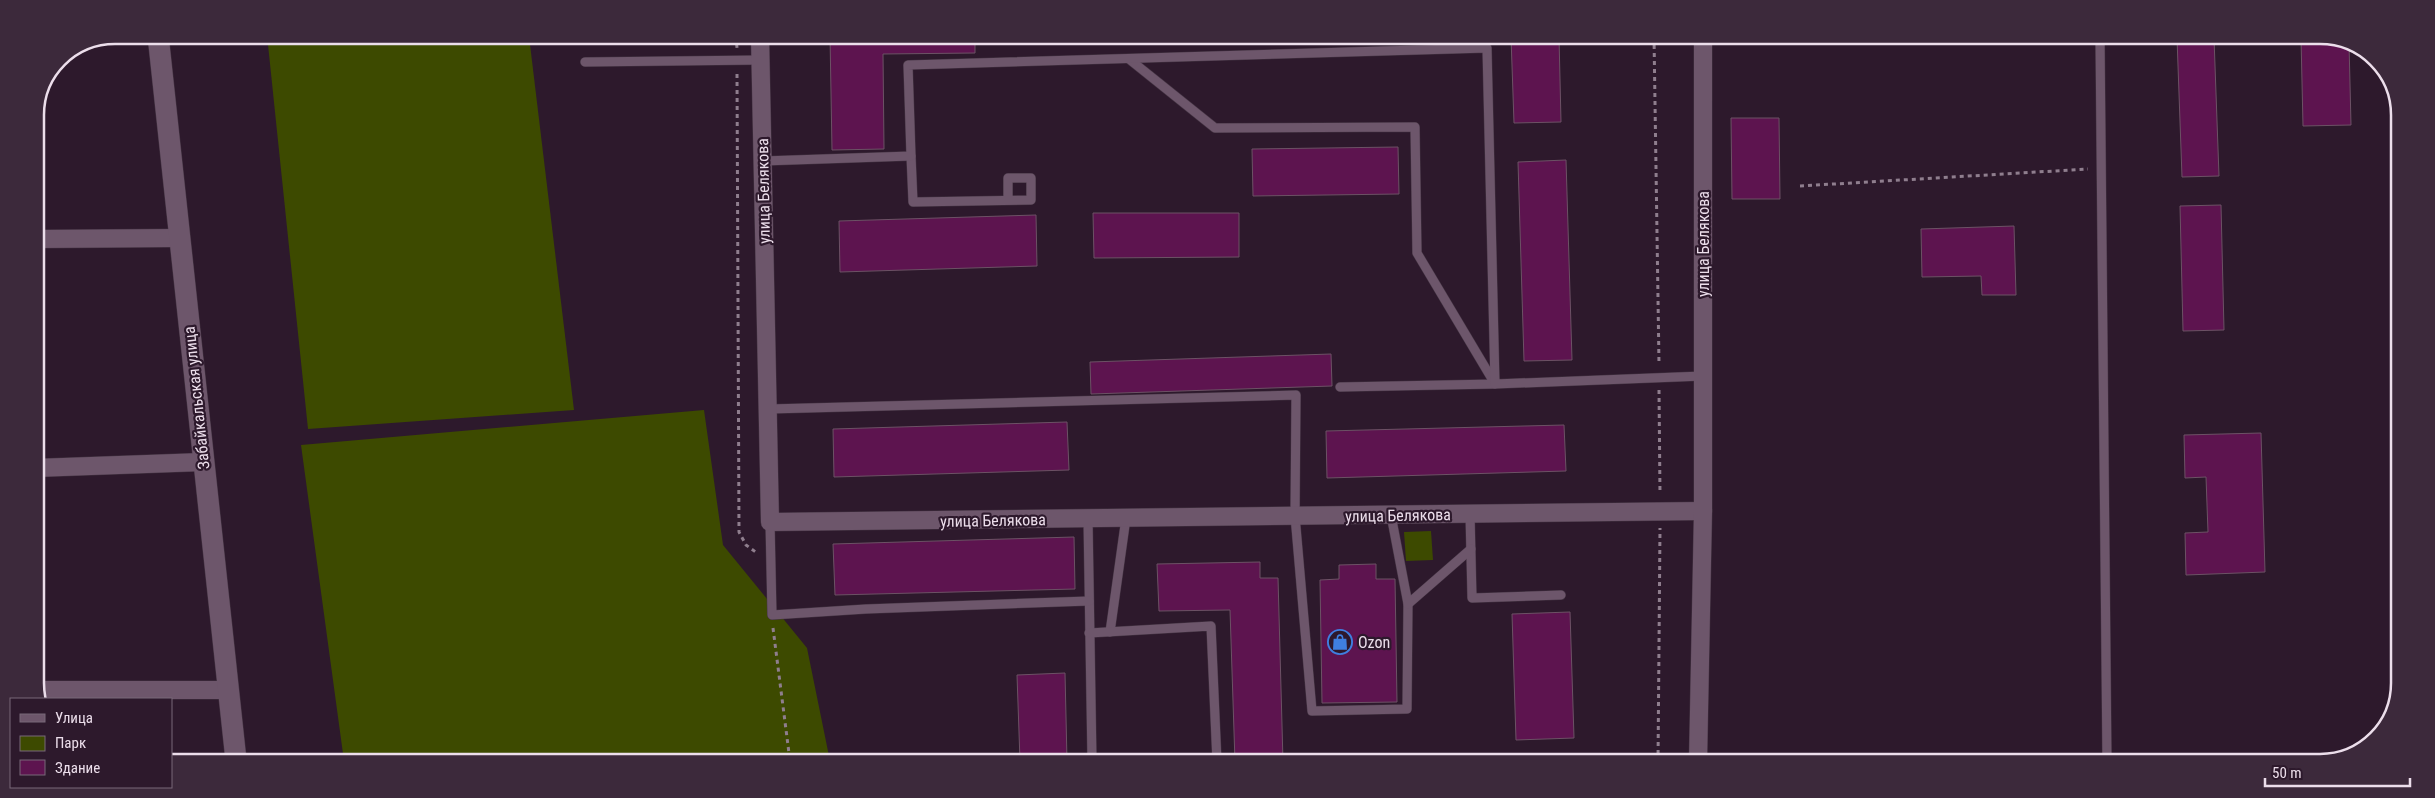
<svg xmlns="http://www.w3.org/2000/svg" width="2435" height="798" font-family="'Roboto Condensed',sans-serif">
	<rect width="100%" height="100%" fill="#2d192c"/>
	<g fill="#3d4a00">
		<path d="M267,35L529,36L574,410L308,429Z"/>
		<path d="M704,410L723,545L807,648L830,761H344L301,445Z"/>
		<path d="M1431,531L1433,560L1406,561L1404,532Z"/>
	</g>
	<g fill="#5d144f" stroke="#6c5265">
		<path d="M830,36H975V53L883,54L884,149L832,150Z"/>
		<path d="M1511,37H1559L1561,122L1514,123Z"/>
		<path d="M2177,38H2214L2219,176L2182,177Z"/>
		<path d="M2301,38H2341L2349,43L2351,125L2303,126Z"/>
		<path d="M1731,118H1779L1780,199H1732Z"/>
		<path d="M1398,147L1399,194L1253,196L1252,149Z"/>
		<path d="M1566,160L1572,360L1524,361L1518,162Z"/>
		<path d="M2221,205L2224,330L2183,331L2180,206Z"/>
		<path d="M1093,213H1239V257L1094,258Z"/>
		<path d="M1036,215L1037,266L840,272L839,221Z"/>
		<path d="M2014,226L2016,295H1982L1981,276L1922,277L1921,229Z"/>
		<path d="M1331,354L1332,386L1091,394L1090,362Z"/>
		<path d="M1067,422L1069,470L834,477L833,429Z"/>
		<path d="M1564,425L1566,471L1327,478L1326,431Z"/>
		<path d="M2261,433L2265,572L2186,575L2185,533L2208,532L2206,477L2185,478L2184,435Z"/>
		<path d="M1074,537L1075,589L835,595L833,544Z"/>
		<path d="M1260,562V578H1278L1283,762H1235L1230,610L1159,611L1157,564Z"/>
		<path d="M1376,564V579H1395L1397,702L1322,703L1320,580L1339,579V565Z"/>
		<path d="M1570,612L1574,738L1516,740L1512,614Z"/>
		<path d="M1065,673L1067,761H1020L1017,675Z"/>
	</g>
	<g fill="none" stroke-linecap="round" stroke-linejoin="round">
		<defs>
			<g id="service">
				<path d="M2100,37L2107,763"/>
				<path d="M1129,59L1215,128L1415,127L1417,253L1495,384L1340,387"/>
				<path d="M585,62L761,60"/>
				<path d="M911,156L913,202L1031,200V178H1008V200"/>
				<path d="M763,161L911,156L908,65L1487,48L1495,384L1703,376"/>
				<path d="M769,409L1296,395L1295,516L1312,711L1407,709L1408,604L1391,515"/>
				<path d="M1470,514L1472,598L1561,595"/>
				<path d="M1088,519L1092,761"/>
				<path d="M770,522L772,615L866,609L1089,601"/>
				<path d="M1408,604L1471,549"/>
				<path d="M1110,632L1126,518"/>
				<path d="M1089,633L1211,626L1217,762"/>
			</g>
			<g id="minor">
				<path d="M760,36L770,522L1703,511"/>
				<path d="M35,239L178,238"/>
				<path d="M35,468L203,462"/>
				<path d="M36,690H229"/>
				<path d="M1698,762L1703,511V37"/>
			</g>
			<path id="tertiary" d="M158,35L236,760"/>
		</defs>
		<use href="#service" stroke="#443443" stroke-width="10"/>
		<use href="#minor" stroke="#443443" stroke-width="19"/>
		<use href="#tertiary" stroke="#443443" stroke-width="22"/>
		<g stroke="#8f7e8e" stroke-width="3" stroke-dasharray="4 4" stroke-linecap="butt">
			<path d="M736,36L737,48"/>
			<path d="M1654,37L1659,364"/>
			<path d="M737,74L739,532L746,545L757,553"/>
			<path d="M1800,186L2088,169"/>
			<path d="M1659,390L1660,494"/>
			<path d="M773,628L790,761"/>
			<path d="M1658,762L1660,528"/>
		</g>
		<use href="#service" stroke="#6d566b" stroke-width="9"/>
		<use href="#minor" stroke="#6d566b" stroke-width="18"/>
		<use href="#tertiary" stroke="#6d566b" stroke-width="21"/>
	</g>
	<defs>
		<symbol id="shop-ring" viewBox="-11 -11 22 22"><circle r="9.5" fill="#2d192c" stroke="#3f7fe0" stroke-width="1.5"/><path d="M-5-2.5h2.3a2.7 3.5 0 0 1 5.4 0H5L5.5 6h-11ZM-1.5-2.5h3a1.5 2.3 0 0 0-3 0Z" fill="#3f7fe0"/></symbol>
	</defs>
	<g fill-rule="evenodd">
		<use href="#shop-ring" x="1326" y="628" width="28" height="28"/>
	</g>
	<g text-anchor="middle" stroke-width="4.5" stroke-linejoin="round" paint-order="stroke">
		<g font-size="16" fill="#ecdeeb" stroke="#2d192c">
			<text transform="translate(763 191) rotate(-91)" y="6">улица Белякова</text>
			<text transform="translate(1703 244) rotate(-90)" y="6">улица Белякова</text>
			<text transform="translate(196 398) rotate(-96)" y="6">Забайкальская улица</text>
			<text transform="translate(1398 515) rotate(-1)" y="6">улица Белякова</text>
			<text transform="translate(993 520) rotate(-1)" y="6">улица Белякова</text>
		</g>
		<g font-size="16" fill="#ecdeeb" stroke="#2d192c" text-anchor="start">
			<text x="1358" y="648">Ozon</text>
		</g>
	</g>
	<path d="M0 0H2435V798H0ZM115 44H2320A71 71 0 0 1 2391 115V683A71 71 0 0 1 2320 754H115A71 71 0 0 1 44 683V115A71 71 0 0 1 115 44Z" fill="#3c293b" fill-rule="evenodd"/>
	<path fill="none" stroke="#ecdeeb" stroke-width="2.5" d="M115 44H2320A71 71 0 0 1 2391 115V683A71 71 0 0 1 2320 754H115A71 71 0 0 1 44 683V115A71 71 0 0 1 115 44Z"/>
	<rect x="10" y="698" width="162" height="90" fill="#2d192c" stroke="#796878"/>
	<rect x="20" y="714" width="25" height="8" fill="#6d566b" stroke="#796878"/>
	<text x="55" y="723" font-size="15" fill="#ecdeeb">Улица</text>
	<rect x="20" y="736" width="25" height="15" fill="#3d4a00" stroke="#796878"/>
	<text x="55" y="748" font-size="15" fill="#ecdeeb">Парк</text>
	<rect x="20" y="760" width="25" height="15" fill="#5d144f" stroke="#796878"/>
	<text x="55" y="773" font-size="15" fill="#ecdeeb">Здание</text>
	<path d="M2265 778v8h145v-8" fill="none" stroke="#ecdeeb" stroke-width="2.5"/>
	<text x="2272" y="778" font-size="15" fill="#ecdeeb" stroke="#2d192c" stroke-width="4" paint-order="stroke">50 m</text>
</svg>
